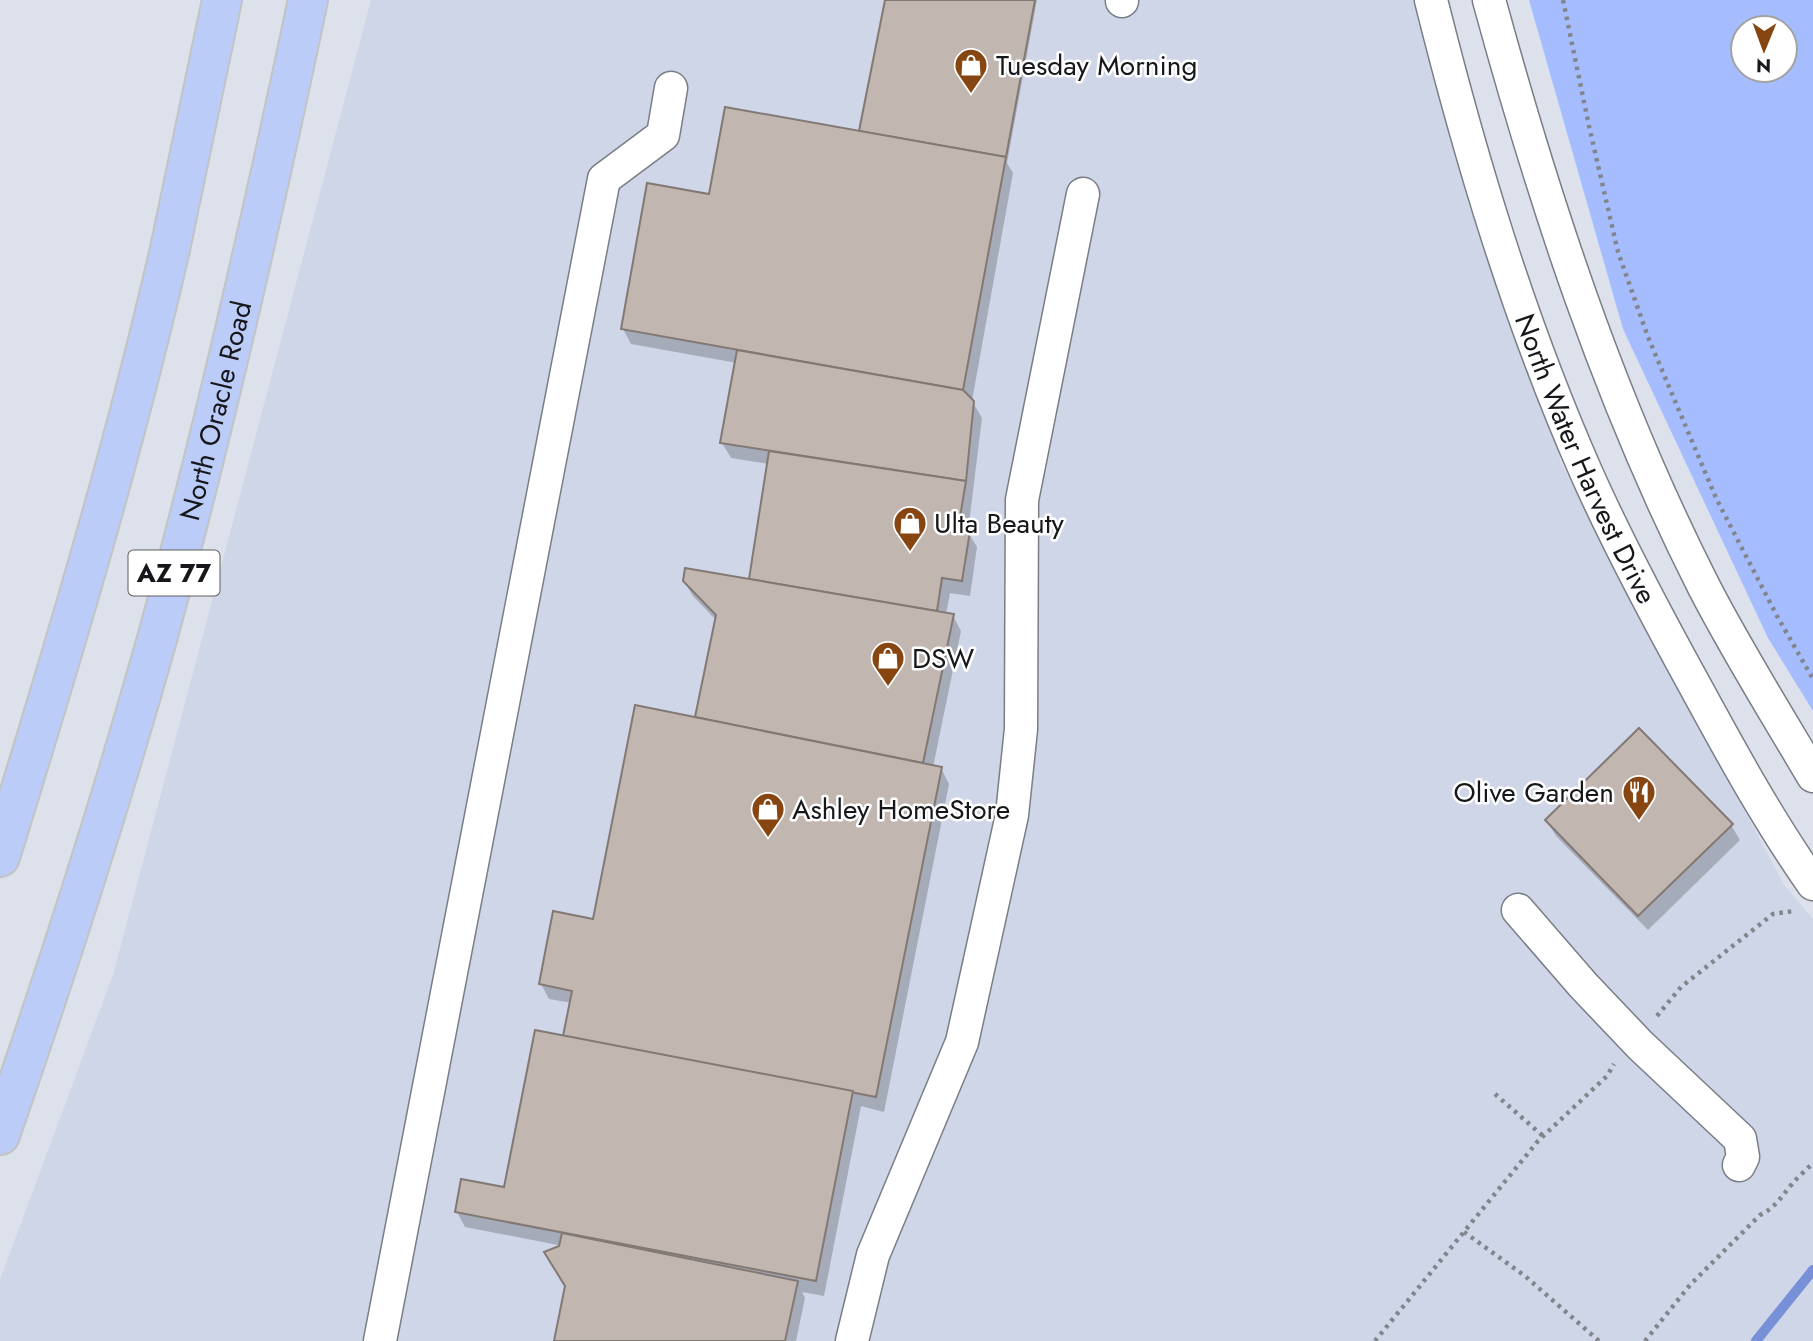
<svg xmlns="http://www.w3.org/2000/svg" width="1813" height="1341" font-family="Jost,sans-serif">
	<rect width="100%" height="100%" fill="#dde1eb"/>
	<path fill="#cfd6e7" d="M371,0H1432L1561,463L1784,885L1813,919V1341H0V1280L113,975Z"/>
	<path fill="#a5bdfe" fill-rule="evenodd" d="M1529,0H1813V711L1768,638L1623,329ZM1743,28H1785V70H1743Z"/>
	<g fill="#0003">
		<path d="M887,0H1037L1007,163L1013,173L972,401L982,418L968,532L977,547L970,596L950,593L946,614L953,616L961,631L933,767L941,768L949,784L884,1112L861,1106L824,1296L802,1292L805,1298L796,1341H555L567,1286L563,1246L465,1227L457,1212L506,1190L565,1038L572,1003L549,999L541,984L594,921L696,719L716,620L693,596L684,581H751L769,464L731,458L722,443L737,363L631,344L623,329L711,196L861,133Z"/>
		<path d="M1547,821L1731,825L1740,840L1648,930L1556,836Z"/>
	</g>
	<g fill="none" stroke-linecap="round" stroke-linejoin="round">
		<path stroke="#7790d7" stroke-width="10" d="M1756,1341L1813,1270"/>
	</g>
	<g fill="#c1b6b0" stroke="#837974" stroke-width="2">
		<path d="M885,0H1035L1006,157L859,131Z"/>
		<path d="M725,107L1006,157L963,390L621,329L647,183L709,194Z"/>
		<path d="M737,350L963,390L974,401L966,481L720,443Z"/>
		<path d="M769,451L966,481L958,529L970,531L962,581L942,578L937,611L749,579Z"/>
		<path d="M685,568L954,614L923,763L695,717L716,615L683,581Z"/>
		<path d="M635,705L942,767L876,1097L563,1036L572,991L539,984L553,911L593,919Z"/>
		<path d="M1639,728L1733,824L1638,916L1545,820Z"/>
		<path d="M535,1030L853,1091L816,1281L455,1212L461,1179L504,1187Z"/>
		<path d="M562,1233L798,1281L785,1341H554L565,1286L544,1252L559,1246Z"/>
	</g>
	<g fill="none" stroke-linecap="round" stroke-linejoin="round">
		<defs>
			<g id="minor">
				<path id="s1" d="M1431,0C1471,160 1519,320 1586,472C1618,544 1656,615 1694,684C1731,752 1768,820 1813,884"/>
				<path d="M1489,0C1544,201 1609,400 1704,587C1737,651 1776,713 1813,776"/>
				<path d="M1122,1V0"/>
				<path d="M1518,910L1583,985L1640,1045L1740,1139L1743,1157L1739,1165"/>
				<path d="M380,1341L604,179L663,135L671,88"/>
				<path d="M852,1341L873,1255L962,1042L1012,815L1021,729L1022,500L1083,194"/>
			</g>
			<g id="highway">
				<path d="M0,857C62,656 123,454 170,249C188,166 205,83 222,0"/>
				<path id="s2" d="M0,1135C57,971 110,806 157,639C215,428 263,214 308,0"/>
			</g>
		</defs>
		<use href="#minor" stroke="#797d86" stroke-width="35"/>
		<use href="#highway" stroke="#c2c3c3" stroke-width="42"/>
		<g stroke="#82858c" stroke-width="4.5" stroke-dasharray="3.5 5" stroke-linecap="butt">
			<path d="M1563,0L1589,126L1618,252L1648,337L1716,498L1777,616L1813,679"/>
			<path d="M1657,1016L1681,987L1773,914L1794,911"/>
			<path d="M1495,1094L1543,1136"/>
			<path d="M1464,1232L1525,1276L1599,1341"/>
			<path d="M1375,1341L1538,1141L1607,1076L1614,1064"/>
			<path d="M1645,1341L1690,1285L1760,1215C1775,1208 1782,1196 1792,1184C1798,1177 1806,1170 1813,1163"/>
		</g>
		<use href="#minor" stroke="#fff" stroke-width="32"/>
		<use href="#highway" stroke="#bbccf8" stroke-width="38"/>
	</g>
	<defs>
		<symbol id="shop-pin" viewBox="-11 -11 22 30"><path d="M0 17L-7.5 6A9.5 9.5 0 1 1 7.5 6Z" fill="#864511" stroke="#fff"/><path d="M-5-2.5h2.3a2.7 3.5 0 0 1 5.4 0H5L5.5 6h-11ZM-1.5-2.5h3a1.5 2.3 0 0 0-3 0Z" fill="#fff"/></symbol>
		<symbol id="restaurant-pin" viewBox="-11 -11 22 30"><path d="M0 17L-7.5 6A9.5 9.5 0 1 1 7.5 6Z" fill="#864511" stroke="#fff"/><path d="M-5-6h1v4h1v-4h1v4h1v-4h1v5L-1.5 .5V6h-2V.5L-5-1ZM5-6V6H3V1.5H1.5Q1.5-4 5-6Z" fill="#fff"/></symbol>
	</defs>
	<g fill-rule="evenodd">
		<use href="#shop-pin" x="952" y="46" width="38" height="52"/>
		<use href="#shop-pin" x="891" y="504" width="38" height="52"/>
		<use href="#shop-pin" x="869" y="639" width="38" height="52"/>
		<use href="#restaurant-pin" x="1620" y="773" width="38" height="52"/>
		<use href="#shop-pin" x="749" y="790" width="38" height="52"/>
	</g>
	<g text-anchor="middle" stroke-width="5" stroke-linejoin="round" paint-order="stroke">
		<rect fill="#fff" stroke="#5c5d5f" stroke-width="2" x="128.5" y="550.5" width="91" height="45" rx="5"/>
		<g font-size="26" font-weight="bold" fill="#16171a">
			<text x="174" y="582">AZ 77</text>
		</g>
		<g font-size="28" fill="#16171a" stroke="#fff" text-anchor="start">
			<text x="996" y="75">Tuesday Morning</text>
			<text x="934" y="533">Ulta Beauty</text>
			<text x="912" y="668">DSW</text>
			<text x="1614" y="802" text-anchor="end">Olive Garden</text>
			<text x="792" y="819">Ashley HomeStore</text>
		</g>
		<g font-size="28" fill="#16171a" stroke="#fff">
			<text dy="10" stroke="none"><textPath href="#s2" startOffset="756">North Oracle Road</textPath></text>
			<text dy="10" stroke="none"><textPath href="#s1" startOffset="485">North Water Harvest Drive</textPath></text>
		</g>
	</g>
	<g transform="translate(1764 49) rotate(181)"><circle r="33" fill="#ffffff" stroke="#a2a2a3" stroke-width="2"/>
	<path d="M0-5L12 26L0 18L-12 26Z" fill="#864511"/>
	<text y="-10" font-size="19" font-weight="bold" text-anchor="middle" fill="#16171a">N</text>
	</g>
</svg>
